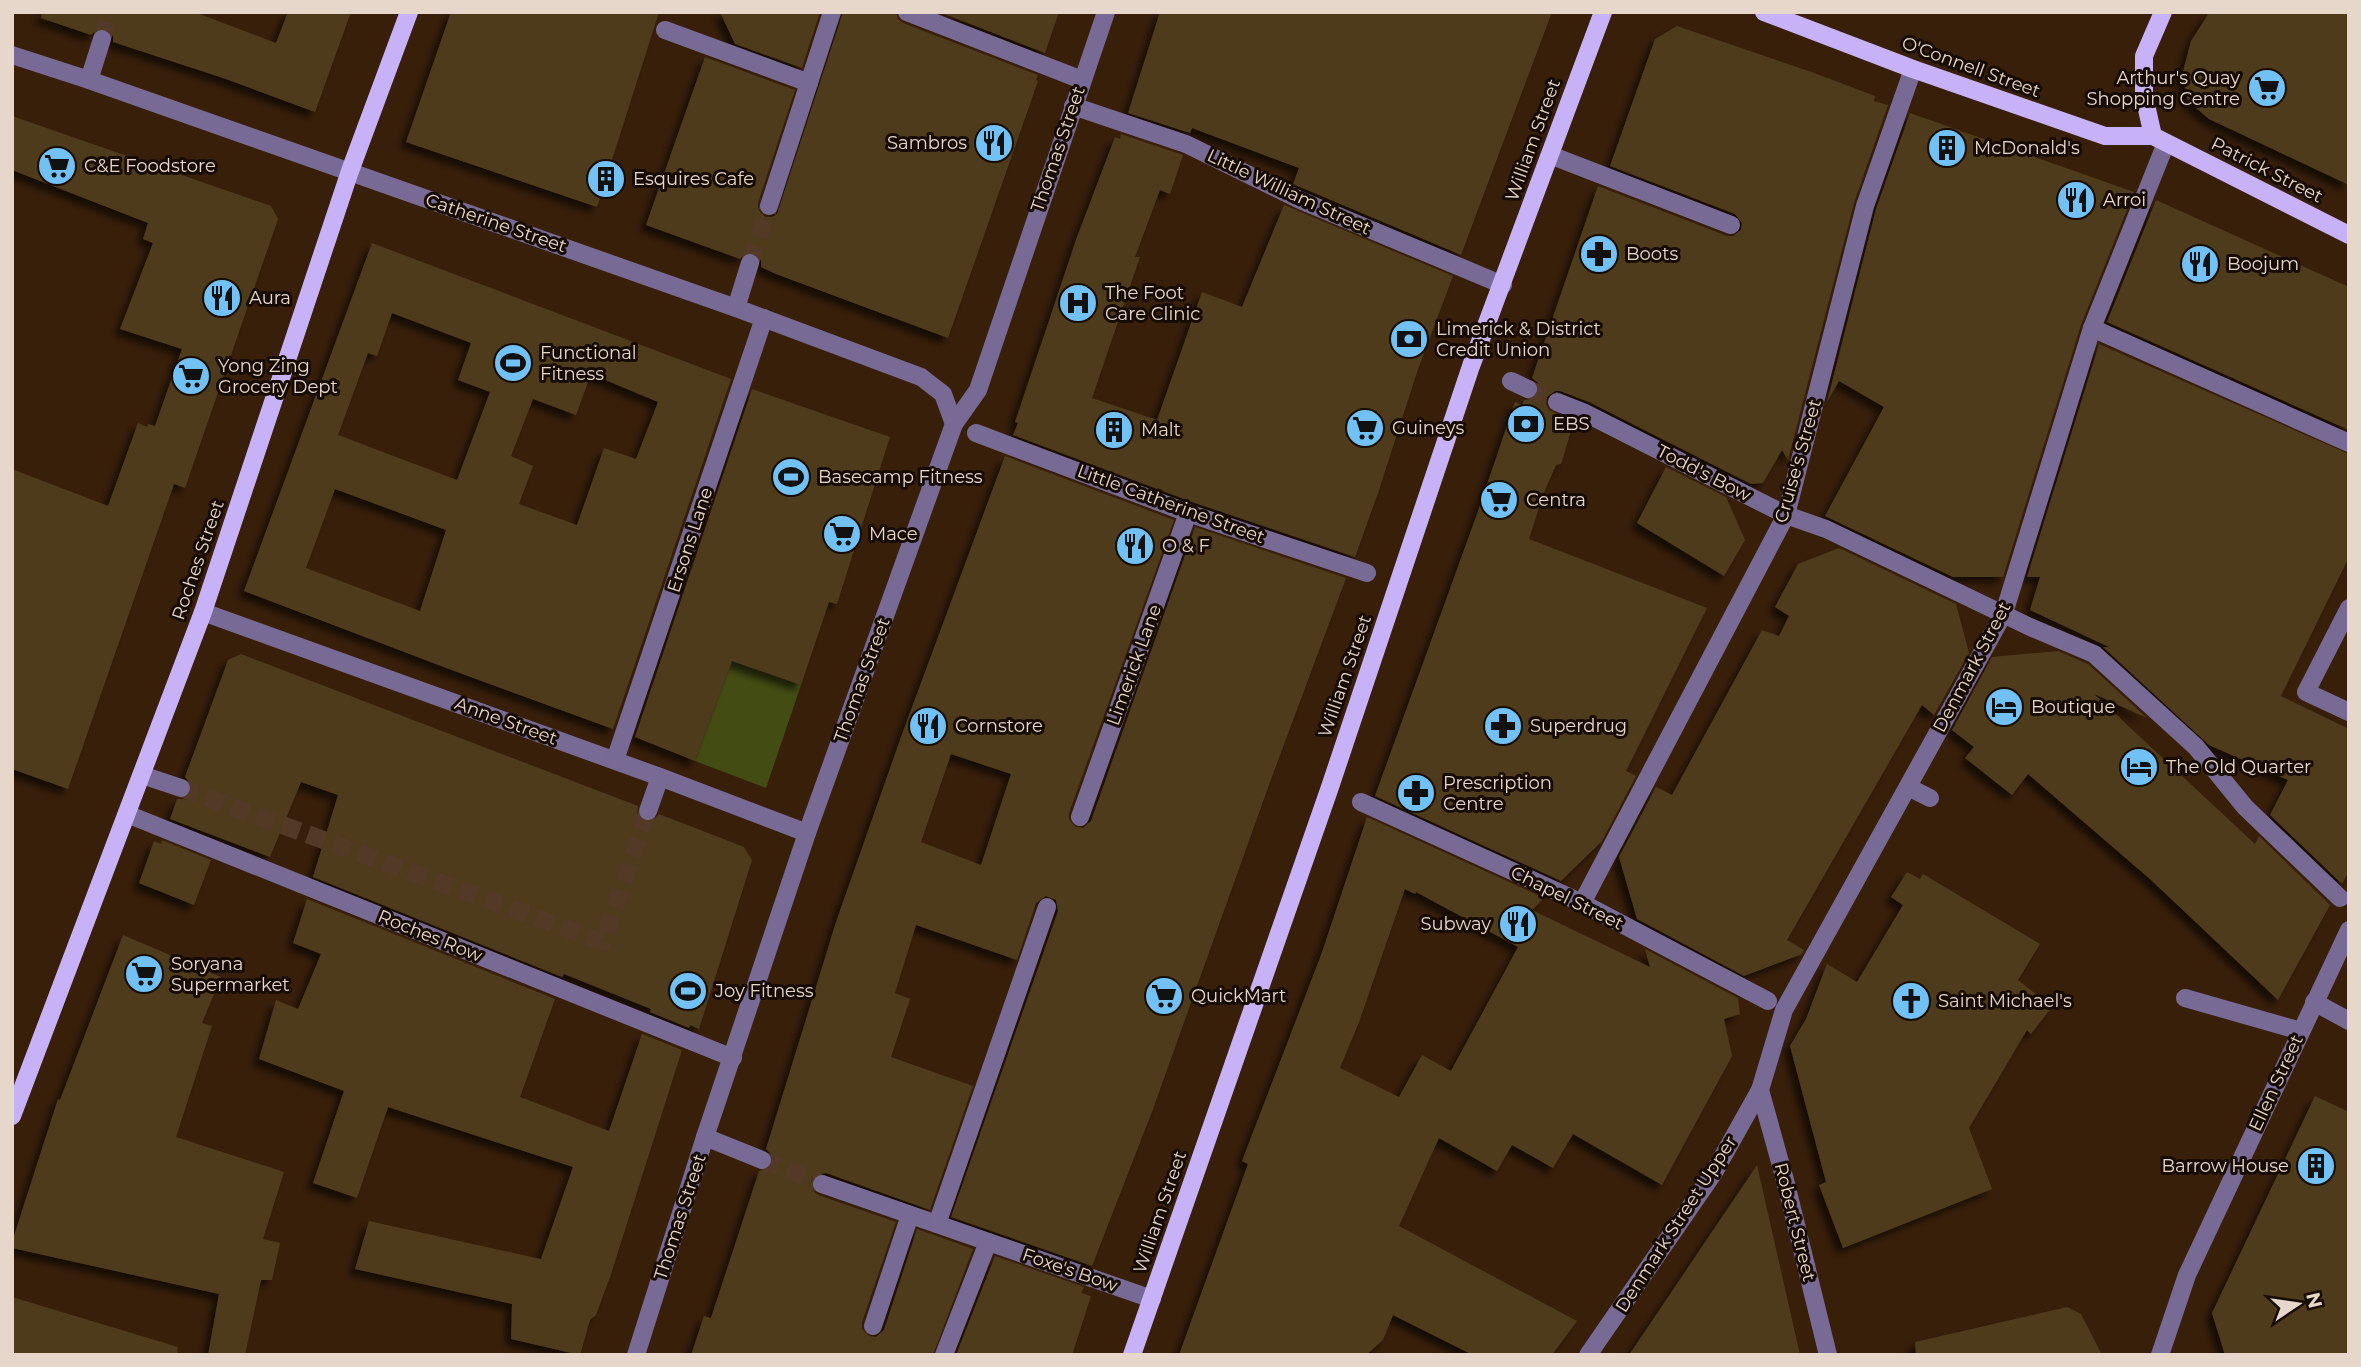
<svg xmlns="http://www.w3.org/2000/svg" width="2361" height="1367" font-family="Montserrat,sans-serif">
	<defs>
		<filter id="shadow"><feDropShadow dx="-6" dy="6" stdDeviation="3.5" flood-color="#0009"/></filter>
	</defs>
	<rect width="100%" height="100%" fill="#381f0a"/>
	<path fill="#434d13" d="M732,661L801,685L766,788L695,761Z"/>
	<g fill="#4d3b1e" fill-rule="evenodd" filter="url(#shadow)">
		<path d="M42,12H194L276,43L288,12H351L315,112L226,79L113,42V36L106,28H99L91,35L41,18Z"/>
		<path d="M451,12H659L597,207L406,142Z"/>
		<path d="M720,12H820L802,68L735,44Z"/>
		<path d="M843,12H896L898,19L903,23L1038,75L1036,80L1038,81L948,338L776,274L761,267V260L754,252H747L740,259L646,225L705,57L795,90L758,203V209L765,217H772L777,214Z"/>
		<path d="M939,12H1059L1045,53Z"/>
		<path d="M1160,12H1552L1461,255L1293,184L1299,168L1192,128L1190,133L1128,113Z"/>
		<path d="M2349,12V185L2209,119L2188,101L2182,75L2191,41L2209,13Z"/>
		<path d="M1677,26L1817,74L1875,96L1874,101L1888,105L1854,203L1788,460L1782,450L1763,483L1751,484L1589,402L1560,391H1555L1547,397L1546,404L1549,410L1574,421L1561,464L1556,465L1543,495L1529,539L1707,608L1626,771L1636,776L1602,841L1561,881L1375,796L1477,514L1515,402L1522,405L1524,400L1534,399L1538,393V383L1532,378L1598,186L1727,236H1733L1741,230L1742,223L1735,214L1610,166L1655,39Z"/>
		<path d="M1910,113L2134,192L2081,325L2003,577H1953L1825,516L1884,407L1839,381L1827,402L1876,209Z"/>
		<path d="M12,116L271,206L278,219L185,488L174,484L68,789L12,769V469L108,506L138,423L147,427L148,424L155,426L182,349L120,329L153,243L143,239L148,223L12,170Z"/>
		<path d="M1121,134L1183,155L1170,194L1160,190L1135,257H1140L1092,398L1157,420L1202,292L1242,307L1284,205L1453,276L1417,372L1378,493L1355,557L1192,502L1013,435L1018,423L1015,422L1077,237L1115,137L1120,139Z"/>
		<path d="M2156,200L2349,287V430L2107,322Z"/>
		<path d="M372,243L731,379L613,729L449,669L244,591ZM392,313L471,343L458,380L490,392L457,480L338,435L368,353L377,356ZM591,374L658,402L636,459L604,448L577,525L519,504L533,466L511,456L533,399L576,415ZM335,489L446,530L420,611L306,568Z"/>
		<path d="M2099,344L2349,454V557L2281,696L2349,729V871L2342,884L2270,815L2288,780L2209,745L2103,647H2109L2030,610L2040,577H2027Z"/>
		<path d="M752,389L890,437L837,604L829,602L801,685L732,661L695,761L635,737Z"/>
		<path d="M1005,456L1174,520L1069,813V820L1076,827L1083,828L1091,821L1195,527L1346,578L1270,782L1153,1109L1092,1266L951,1217L1058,911L1056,900L1046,896L1036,903L1017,960L916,925L895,993L910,999L891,1057L973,1086L930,1210L826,1173L815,1175L811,1181L813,1191L818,1195L896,1222L862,1322V1329L869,1336L876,1337L884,1330L917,1229L973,1249L933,1355H691L704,1316L711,1318L759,1171L768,1169L773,1164L771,1154L766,1149L836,922L901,737ZM951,754L1011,774L981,865L921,842Z"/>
		<path d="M1666,467L1726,497L1745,540L1724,576L1637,523Z"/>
		<path d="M1839,548L1956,604L1969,653L1934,715L1922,705L1787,940L1804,950L1802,954L1744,976L1637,919L1619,857L1656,787L1672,795L1762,630L1779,636L1789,616L1775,607L1798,564Z"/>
		<path d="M2058,651L2088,664L2147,718L2094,694L2255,844L2259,836L2330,905L2278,1000L2150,879L2028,774L2012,795L1965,758L1974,747L1952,730L1992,657Z"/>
		<path d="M241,654L638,806L637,814L644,821L651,822L659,814L744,847L752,860L699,1029L690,1025L689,1028L650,1012L651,1009L564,974L562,977L313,877L338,795L301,782L270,857L170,819L177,799H184L191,792L192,785L185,777L228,660Z"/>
		<path d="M1367,817L1544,898L1532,910L1650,967L1645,949L1738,998L1740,1014L1724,1019L1732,1056L1662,1185L1573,1134L1553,1168L1512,1145L1497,1171L1439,1138L1399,1226L1577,1321L1552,1355H1473L1393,1315L1383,1340L1366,1355H1179L1248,1164L1242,1161L1321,955ZM1405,889L1415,894L1416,892L1518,947L1451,1071L1422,1055L1399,1097L1340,1068L1359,1022Z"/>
		<path d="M162,840L211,860L194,905L139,883L154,841L161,844Z"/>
		<path d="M1907,872L1920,879L1923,874L2040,944L2018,980L2052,1007L2031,1034L2027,1030L1969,1128L1992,1189L1843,1248L1819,1185L1826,1182L1790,1046L1806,1019L1827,964L1857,982L1903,905L1891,897Z"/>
		<path d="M307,899L555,999L520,1097L609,1131L642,1034L682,1050L611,1274L596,1315L590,1320L580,1355L511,1339L512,1304L355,1269L369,1221L541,1259L573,1167L388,1107L357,1198L313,1183L344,1091L259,1059L276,1000L298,1009L321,954L293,943Z"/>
		<path d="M123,935L221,977L202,1023L212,1026L176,1137L284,1172L263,1239L280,1243L272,1280H261L245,1355H208L219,1294L12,1248V1242L58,1099L60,1100Z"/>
		<path d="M2315,1096L2349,1112V1355H2225L2212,1313Z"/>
		<path d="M1757,1165L1800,1355H1629Z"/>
		<path d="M995,1256L1084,1287L1081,1293L1091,1296L1072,1355H956Z"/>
		<path d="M12,1297L178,1347L177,1355H12Z"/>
		<path d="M2067,1307L2081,1314L2102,1355H1916L1915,1342Z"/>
	</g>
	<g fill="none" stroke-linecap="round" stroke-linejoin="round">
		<g stroke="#523a27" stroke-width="18" stroke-dasharray="18 9" stroke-linecap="butt">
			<path d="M102,39L110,12"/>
			<path d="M750,263L769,206"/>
			<path d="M1528,389L1557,402"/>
			<path d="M181,788L603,942L648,811"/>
			<path d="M762,1160L822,1184"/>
		</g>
		<g stroke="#776a94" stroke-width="18">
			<path d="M907,12L1082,80"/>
			<path d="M665,30L809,83"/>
			<path d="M12,55L89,80L736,308L921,377L943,394L954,424"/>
			<path d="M89,80L102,39"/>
			<path d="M1073,106L1186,144L1300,200L1503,285"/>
			<path d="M1550,155L1731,225"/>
			<path d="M769,206L832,12"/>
			<path d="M736,308L750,263"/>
			<path d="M2092,328L2349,443"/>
			<path d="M1511,381L1528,389"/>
			<path d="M1557,402L1585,413L1786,515L1826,529L2030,627L2094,654L2196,747L2245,807L2340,898"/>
			<path d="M976,433L1188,513L1367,573"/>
			<path d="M2349,608L2306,692L2349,712"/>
			<path d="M203,612L660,777L807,833"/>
			<path d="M615,760L764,318"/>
			<path d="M142,775L181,788"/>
			<path d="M1908,787L1930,798"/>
			<path d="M1361,802L1582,903L1768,1001"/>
			<path d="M648,811L660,777"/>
			<path d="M127,814L733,1058"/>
			<path d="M1080,817L1188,513"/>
			<path d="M1582,903L1786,515L1865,206L1913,69"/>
			<path d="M2185,998L2301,1031"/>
			<path d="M2314,1002L2349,1021"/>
			<path d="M1760,1090L1785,1180L1828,1355"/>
			<path d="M705,1137L762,1160"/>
			<path d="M822,1184L1152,1299"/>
			<path d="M937,1224L1047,907"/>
			<path d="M873,1326L910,1215"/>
			<path d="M636,1355L705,1137L807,833L954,424L978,390L1106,12"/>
			<path d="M944,1355L988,1242"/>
			<path d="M1588,1355L1713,1174L1760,1090L1784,1010L2004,613L2092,328L2166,143"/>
			<path d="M2160,1355L2187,1275L2349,930"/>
		</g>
		<g stroke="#c8b2f7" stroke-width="18">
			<path d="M1764,12L1913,69L2105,136H2153L2349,235"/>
			<path d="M2153,136L2144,96V56L2163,12"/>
			<path d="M12,1116L203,612L350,171L409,12"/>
			<path d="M1132,1355L1330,787L1471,366L1603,12"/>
		</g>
	</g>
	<defs>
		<symbol id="supermarket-disc" viewBox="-11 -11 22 22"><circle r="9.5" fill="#71c1f5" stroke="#170c05"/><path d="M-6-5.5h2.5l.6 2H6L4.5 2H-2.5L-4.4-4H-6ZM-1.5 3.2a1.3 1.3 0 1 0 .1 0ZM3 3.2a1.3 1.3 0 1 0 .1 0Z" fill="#111"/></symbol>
		<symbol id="restaurant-disc" viewBox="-11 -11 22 22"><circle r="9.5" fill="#71c1f5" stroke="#170c05"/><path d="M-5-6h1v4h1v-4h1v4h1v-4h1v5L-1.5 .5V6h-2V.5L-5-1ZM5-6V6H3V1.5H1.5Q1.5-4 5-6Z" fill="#111"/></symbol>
		<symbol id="building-disc" viewBox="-11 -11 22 22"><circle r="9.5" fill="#71c1f5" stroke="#170c05"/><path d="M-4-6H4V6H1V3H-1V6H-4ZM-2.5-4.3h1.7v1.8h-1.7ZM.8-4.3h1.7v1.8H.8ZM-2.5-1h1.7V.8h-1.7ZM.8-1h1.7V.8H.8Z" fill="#111"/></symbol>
		<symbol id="pharmacy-disc" viewBox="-11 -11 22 22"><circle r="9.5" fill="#71c1f5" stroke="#170c05"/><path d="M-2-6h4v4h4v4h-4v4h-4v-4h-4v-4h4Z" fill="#111"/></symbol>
		<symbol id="hospital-disc" viewBox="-11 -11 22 22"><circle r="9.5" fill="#71c1f5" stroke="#170c05"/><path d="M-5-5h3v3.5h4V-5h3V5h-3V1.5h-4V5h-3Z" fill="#111"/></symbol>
		<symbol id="bank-disc" viewBox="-11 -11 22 22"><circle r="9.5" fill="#71c1f5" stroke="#170c05"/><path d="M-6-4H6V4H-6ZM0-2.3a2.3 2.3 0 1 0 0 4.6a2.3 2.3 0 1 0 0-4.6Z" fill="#111"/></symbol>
		<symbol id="stadium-disc" viewBox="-11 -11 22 22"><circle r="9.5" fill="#71c1f5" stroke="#170c05"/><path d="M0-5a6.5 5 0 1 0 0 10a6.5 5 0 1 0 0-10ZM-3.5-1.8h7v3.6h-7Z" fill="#111"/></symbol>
		<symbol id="hotel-disc" viewBox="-11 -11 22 22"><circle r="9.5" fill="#71c1f5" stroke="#170c05"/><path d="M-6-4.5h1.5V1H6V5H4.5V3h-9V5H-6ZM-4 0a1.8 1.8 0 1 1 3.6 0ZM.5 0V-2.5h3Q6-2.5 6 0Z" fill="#111"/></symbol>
		<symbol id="church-disc" viewBox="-11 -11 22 22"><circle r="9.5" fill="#71c1f5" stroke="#170c05"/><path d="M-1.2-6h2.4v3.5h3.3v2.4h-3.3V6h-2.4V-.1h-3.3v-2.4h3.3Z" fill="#111"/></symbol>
	</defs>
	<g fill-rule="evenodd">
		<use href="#supermarket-disc" x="2245" y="66" width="44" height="44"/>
		<use href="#restaurant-disc" x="972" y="121" width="44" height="44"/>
		<use href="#building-disc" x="1925" y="126" width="44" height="44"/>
		<use href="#supermarket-disc" x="35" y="144" width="44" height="44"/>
		<use href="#building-disc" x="584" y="157" width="44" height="44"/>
		<use href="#restaurant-disc" x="2054" y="178" width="44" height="44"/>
		<use href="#pharmacy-disc" x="1577" y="232" width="44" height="44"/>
		<use href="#restaurant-disc" x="2178" y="242" width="44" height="44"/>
		<use href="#restaurant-disc" x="200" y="276" width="44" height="44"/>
		<use href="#hospital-disc" x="1056" y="281" width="44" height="44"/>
		<use href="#bank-disc" x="1387" y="317" width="44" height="44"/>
		<use href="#stadium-disc" x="491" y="341" width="44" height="44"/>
		<use href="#supermarket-disc" x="169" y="354" width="44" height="44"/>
		<use href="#bank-disc" x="1504" y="402" width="44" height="44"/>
		<use href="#supermarket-disc" x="1343" y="406" width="44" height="44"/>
		<use href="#building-disc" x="1092" y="408" width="44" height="44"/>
		<use href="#stadium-disc" x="769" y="455" width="44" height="44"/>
		<use href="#supermarket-disc" x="1477" y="478" width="44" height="44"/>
		<use href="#supermarket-disc" x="820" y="512" width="44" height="44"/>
		<use href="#restaurant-disc" x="1113" y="524" width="44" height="44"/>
		<use href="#hotel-disc" x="1982" y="685" width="44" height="44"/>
		<use href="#restaurant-disc" x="906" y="704" width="44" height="44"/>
		<use href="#pharmacy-disc" x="1481" y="704" width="44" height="44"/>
		<use href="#hotel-disc" x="2117" y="745" width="44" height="44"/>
		<use href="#pharmacy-disc" x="1394" y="771" width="44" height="44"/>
		<use href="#restaurant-disc" x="1496" y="902" width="44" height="44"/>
		<use href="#supermarket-disc" x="122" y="952" width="44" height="44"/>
		<use href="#stadium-disc" x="666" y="969" width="44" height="44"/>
		<use href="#supermarket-disc" x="1142" y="974" width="44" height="44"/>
		<use href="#church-disc" x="1889" y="979" width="44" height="44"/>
		<use href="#building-disc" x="2294" y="1144" width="44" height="44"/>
	</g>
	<g text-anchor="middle" stroke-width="6" stroke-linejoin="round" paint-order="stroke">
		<g font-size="18" fill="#e7d6ca" stroke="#170c05">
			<text transform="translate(1971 67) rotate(20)" y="6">O'Connell Street</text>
			<text transform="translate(1533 140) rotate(-70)" y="6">William Street</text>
			<text transform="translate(1058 149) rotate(-71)" y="6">Thomas Street</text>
			<text transform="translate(2267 170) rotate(27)" y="6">Patrick Street</text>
			<text transform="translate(1289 192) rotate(25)" y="6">Little William Street</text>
			<text transform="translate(496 223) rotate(19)" y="6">Catherine Street</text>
			<text transform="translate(1798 461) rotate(-74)" y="6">Cruise's Street</text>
			<text transform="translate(1704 473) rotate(27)" y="6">Todd's Bow</text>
			<text transform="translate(1171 504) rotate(20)" y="6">Little Catherine Street</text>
			<text transform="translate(690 540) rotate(-72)" y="6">Ersons Lane</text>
			<text transform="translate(198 560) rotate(-71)" y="6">Roches Street</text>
			<text transform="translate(1134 665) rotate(-70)" y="6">Limerick Lane</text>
			<text transform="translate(1972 667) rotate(-62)" y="6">Denmark Street</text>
			<text transform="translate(1345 676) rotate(-71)" y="6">William Street</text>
			<text transform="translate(862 680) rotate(-70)" y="6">Thomas Street</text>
			<text transform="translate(506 721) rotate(20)" y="6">Anne Street</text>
			<text transform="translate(1567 898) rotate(26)" y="6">Chapel Street</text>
			<text transform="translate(430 936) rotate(22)" y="6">Roches Row</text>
			<text transform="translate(2276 1083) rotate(-65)" y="6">Ellen Street</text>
			<text transform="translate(1160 1212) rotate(-71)" y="6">William Street</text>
			<text transform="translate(680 1217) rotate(-72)" y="6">Thomas Street</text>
			<text transform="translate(1795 1222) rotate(76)" y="6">Robert Street</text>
			<text transform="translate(1676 1224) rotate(-57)" y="6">Denmark Street Upper</text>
			<text transform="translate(1070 1270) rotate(19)" y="6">Foxe's Bow</text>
		</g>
		<g font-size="18" fill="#e7d6ca" stroke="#170c05" text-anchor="start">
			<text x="2240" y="84" text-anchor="end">Arthur's Quay<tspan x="2240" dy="21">Shopping Centre</tspan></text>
			<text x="967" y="149" text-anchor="end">Sambros</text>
			<text x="1974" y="154">McDonald's</text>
			<text x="84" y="172">C&amp;E Foodstore</text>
			<text x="633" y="185">Esquires Cafe</text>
			<text x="2103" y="206">Arroi</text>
			<text x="1626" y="260">Boots</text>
			<text x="2227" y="270">Boojum</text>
			<text x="1105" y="299">The Foot<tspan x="1105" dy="21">Care Clinic</tspan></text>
			<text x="249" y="304">Aura</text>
			<text x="1436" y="335">Limerick &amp; District<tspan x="1436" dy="21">Credit Union</tspan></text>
			<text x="540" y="359">Functional<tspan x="540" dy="21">Fitness</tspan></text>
			<text x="218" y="372">Yong Zing<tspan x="218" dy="21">Grocery Dept</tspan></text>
			<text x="1553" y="430">EBS</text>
			<text x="1392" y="434">Guineys</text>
			<text x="1141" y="436">Malt</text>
			<text x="818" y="483">Basecamp Fitness</text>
			<text x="1526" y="506">Centra</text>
			<text x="869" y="540">Mace</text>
			<text x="1162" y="552">O &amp; F</text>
			<text x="2031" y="713">Boutique</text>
			<text x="955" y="732">Cornstore</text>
			<text x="1530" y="732">Superdrug</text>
			<text x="2166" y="773">The Old Quarter</text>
			<text x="1443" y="789">Prescription<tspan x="1443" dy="21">Centre</tspan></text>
			<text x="1491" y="930" text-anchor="end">Subway</text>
			<text x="171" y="970">Soryana<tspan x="171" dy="21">Supermarket</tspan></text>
			<text x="715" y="997">Joy Fitness</text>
			<text x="1191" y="1002">QuickMart</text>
			<text x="1938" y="1007">Saint Michael's</text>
			<text x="2289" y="1172" text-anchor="end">Barrow House</text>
		</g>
	</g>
	<rect width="2361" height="1367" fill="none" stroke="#e7d6ca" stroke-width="28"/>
	<g transform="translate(2298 1304) rotate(77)" stroke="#170c05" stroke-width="5" paint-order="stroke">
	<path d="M0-5L12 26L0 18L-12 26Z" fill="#e7d6ca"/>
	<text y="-10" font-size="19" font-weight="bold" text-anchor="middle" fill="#e7d6ca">N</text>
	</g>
</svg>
